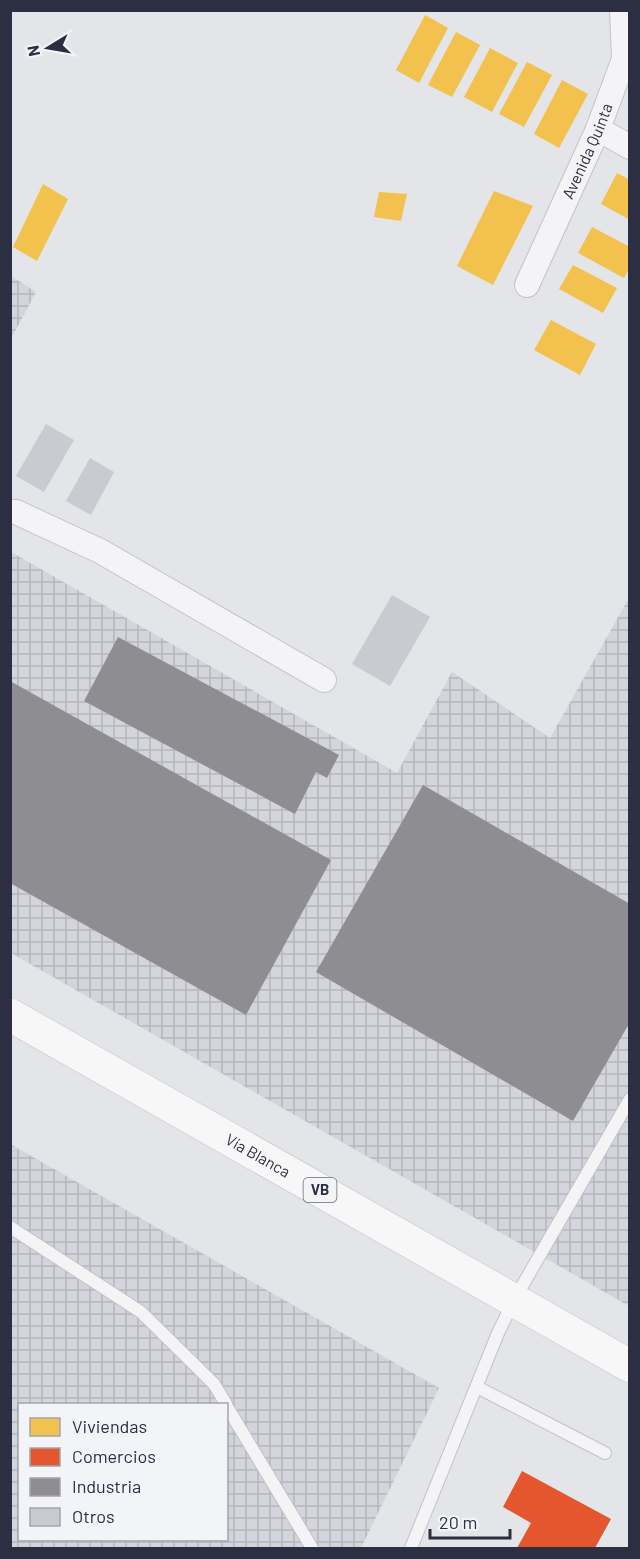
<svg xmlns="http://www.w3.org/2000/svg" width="640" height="1559" font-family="Barlow,sans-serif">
	<defs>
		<pattern id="industrial-grid" width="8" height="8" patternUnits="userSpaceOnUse" patternTransform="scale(1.5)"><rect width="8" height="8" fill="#d3d4dc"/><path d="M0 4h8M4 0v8" fill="none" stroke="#b5b6be"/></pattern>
	</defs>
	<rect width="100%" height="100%" fill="#e4e5e9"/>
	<g fill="url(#industrial-grid)" fill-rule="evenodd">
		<path d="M11,276L36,292L11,339Z"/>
		<path d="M11,552L397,773L452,672L550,738L629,598V1306L11,953Z"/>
		<path d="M10,1144L439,1388L361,1548H11ZM20,1404H226V1540H20Z"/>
	</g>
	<g fill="#f2c14e">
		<path d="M425,15L448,28L419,83L396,70Z"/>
		<path d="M456,32L480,45L452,97L428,85Z"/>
		<path d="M490,48L518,63L492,112L464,97Z"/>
		<path d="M527,62L552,75L524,127L499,114Z"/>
		<path d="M562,80L588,94L559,148L534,134Z"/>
		<path d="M617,173L630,180V220L601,204Z"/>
		<path d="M43,184L68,199L37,261L13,247Z"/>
		<path d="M494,191L533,206L493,285L457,266Z"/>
		<path d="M379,192L407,194L401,221L374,217Z"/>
		<path d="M592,227L630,247V267L624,278L578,253Z"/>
		<path d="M573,265L617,288L603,313L559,289Z"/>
		<path d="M551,320L596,344L580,375L534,350Z"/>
	</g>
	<path fill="#e4572e" d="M522,1471L611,1519L595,1548H517L531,1523L503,1507Z"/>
	<g fill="#8d8d92">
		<path d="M118,637L339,755L327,778L316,772L295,814L84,701Z"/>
		<path d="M10,681L331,860L246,1015L10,883Z"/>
		<path d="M423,785L630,904V1022L573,1121L316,972Z"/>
	</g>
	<g fill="#cacbd0">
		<path d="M46,424L74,440L44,492L16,476Z"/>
		<path d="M90,458L114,472L91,515L66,501Z"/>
		<path d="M392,595L430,617L390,686L352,664Z"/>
	</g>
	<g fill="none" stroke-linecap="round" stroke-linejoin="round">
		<defs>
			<g id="service">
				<path d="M10,1227L141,1312L214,1384L226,1404"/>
				<path d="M477,1387L605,1453"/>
				<path d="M226,1405L312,1548"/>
				<path d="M411,1548L498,1333L514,1300L630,1099"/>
			</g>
			<g id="minor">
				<path d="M598,129L630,147"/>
				<path id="s1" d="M527,285L598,129L624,59L622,10"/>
				<path d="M10,512H16L100,551L324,680"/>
			</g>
			<g id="primary">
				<path id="s2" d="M10,1015L630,1366"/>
			</g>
		</defs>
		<use href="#service" stroke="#c2c3c7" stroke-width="14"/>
		<use href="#minor" stroke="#c2c3c7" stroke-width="26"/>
		<use href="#primary" stroke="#c1c2c6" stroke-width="34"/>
		<use href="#service" stroke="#f4f4f6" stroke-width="12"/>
		<use href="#minor" stroke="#f4f4f6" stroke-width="24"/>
		<use href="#primary" stroke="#f7f7f8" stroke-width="33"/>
	</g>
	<g text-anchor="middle" stroke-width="6" stroke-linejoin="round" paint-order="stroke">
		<rect fill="#f3f4f8" stroke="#686979" stroke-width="1.5" x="303.5" y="1178" width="33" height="24" rx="4.5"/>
		<g font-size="15" font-weight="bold" fill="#2c2e42">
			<text x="320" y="1195">VB</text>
		</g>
		<g font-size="16" fill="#2c2e42" stroke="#f3f4f8">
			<text dy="6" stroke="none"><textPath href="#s1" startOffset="147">Avenida Quinta</textPath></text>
			<text dy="6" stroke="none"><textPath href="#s2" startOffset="285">Vía Blanca</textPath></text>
		</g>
	</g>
	<rect width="640" height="1559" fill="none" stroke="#2c2e42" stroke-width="24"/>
	<rect x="18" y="1403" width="210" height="138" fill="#f3f4f8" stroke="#a3a5af" stroke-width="1.5"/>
	<rect x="30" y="1418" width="30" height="18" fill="#f2c14e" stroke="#a3a5af" stroke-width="1.5"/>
	<text x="72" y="1433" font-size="18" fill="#2c2e42">Viviendas</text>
	<rect x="30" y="1448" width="30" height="18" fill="#e4572e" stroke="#a3a5af" stroke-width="1.5"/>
	<text x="72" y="1463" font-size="18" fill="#2c2e42">Comercios</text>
	<rect x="30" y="1478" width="30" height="18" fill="#8d8d92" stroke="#a3a5af" stroke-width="1.5"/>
	<text x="72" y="1493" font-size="18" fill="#2c2e42">Industria</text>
	<rect x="30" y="1508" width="30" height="18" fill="#cacbd0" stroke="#a3a5af" stroke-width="1.5"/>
	<text x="72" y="1523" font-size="18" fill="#2c2e42">Otros</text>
	<g transform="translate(48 48) rotate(259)" stroke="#f3f4f8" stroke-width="4.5" paint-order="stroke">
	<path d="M0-4.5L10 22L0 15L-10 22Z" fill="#2c2e42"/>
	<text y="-9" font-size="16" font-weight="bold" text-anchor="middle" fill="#2c2e42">N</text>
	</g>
	<path d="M430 1529v9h80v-9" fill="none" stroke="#2c2e42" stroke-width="3"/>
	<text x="439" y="1529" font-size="18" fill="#2c2e42" stroke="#f3f4f8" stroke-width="4.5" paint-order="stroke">20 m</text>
</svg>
